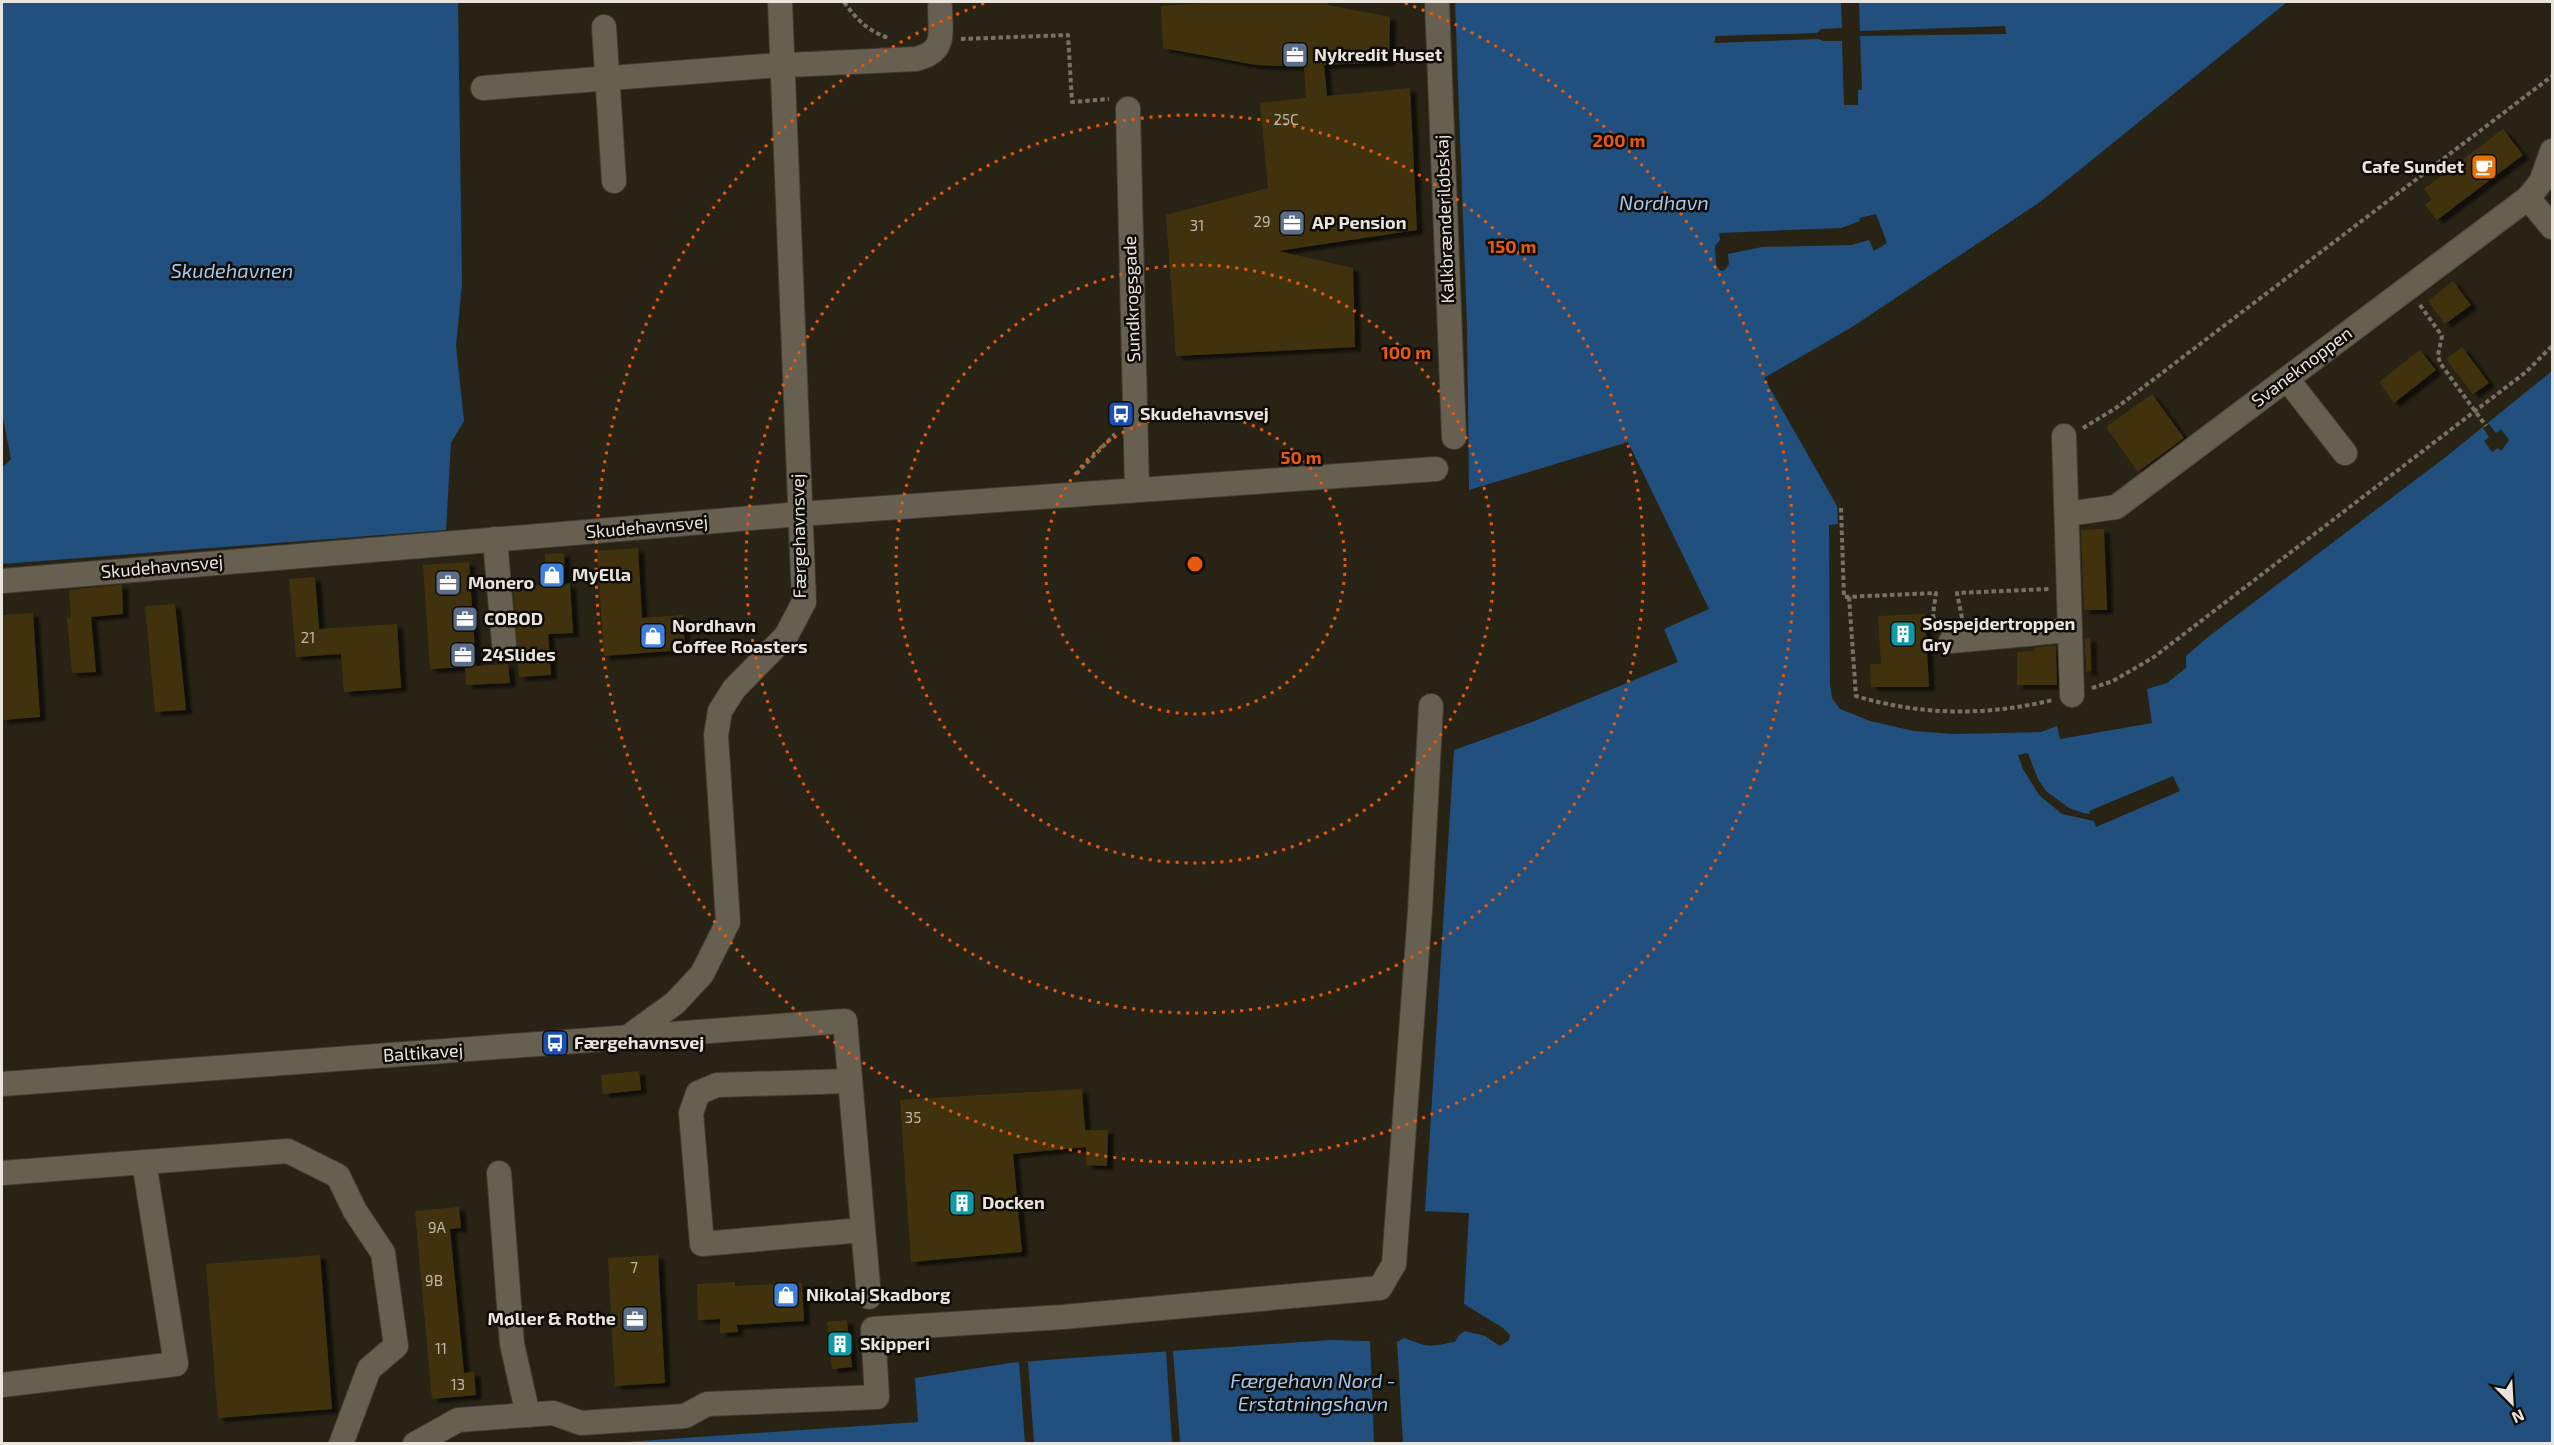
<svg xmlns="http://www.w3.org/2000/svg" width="2554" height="1445" font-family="'Exo 2',sans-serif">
	<defs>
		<filter id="shadow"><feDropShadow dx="6" dy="4" stdDeviation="1.5" flood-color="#0009"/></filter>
	</defs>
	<rect width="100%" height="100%" fill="#282315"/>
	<g fill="#21507e">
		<path d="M2,2H458L462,284L456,346L464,421L451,443L446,530L2,564V468L11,459L2,413Z"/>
		<path d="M1455,2H2287L2040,202L1852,327L1764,378L1837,506L1838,524L1829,525L1830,684L1832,698L1840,709L1870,721L1914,731L1954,734L2041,732L2057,726L2060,739L2152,723L2147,689L2167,683L2186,668V656L2208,637L2447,456L2552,371V1443L596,1444L918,1422L915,1378L1010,1363L1072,1358L1331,1340L1397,1342L1404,1338C1432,1348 1426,1347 1455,1342L1459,1335L1465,1331L1485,1336L1500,1346L1509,1340L1510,1335L1503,1328L1464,1304L1469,1213L1425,1211L1454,750L1532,722L1678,662L1664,629L1709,609L1628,442L1469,490L1467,325Z"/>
	</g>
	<g fill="#282315">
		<path d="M1841,2H1859L1860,31L2005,26L2006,34L1860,36L1862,90H1858V105H1844L1842,41H1823L1818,39L1714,43L1716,36L1817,33L1821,29L1842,28Z"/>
		<path d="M1876,214L1887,243L1874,251L1869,240L1852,245L1762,247L1728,254L1729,264L1725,270L1721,271L1716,266L1715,246L1720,240L1719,233L1841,228L1860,221L1859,218Z"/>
		<path d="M2489,424L2496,433L2501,429L2509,440L2501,451L2498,448L2492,452L2484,441L2489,437L2483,428Z"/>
		<path d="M2028,753L2038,779L2046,791L2069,808L2083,813L2090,814L2089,811L2173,776L2180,791L2096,827L2094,821L2062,814L2039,795L2023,769L2018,755Z"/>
		<path d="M1370,1340L1397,1342L1403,1443H1374Z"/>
		<path d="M1166,1351H1173L1180,1443H1172Z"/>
		<path d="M1019,1362H1028L1034,1443H1025Z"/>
	</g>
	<g fill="#41330f" filter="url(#shadow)">
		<path d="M1222,2H1328V5L1390,17L1389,62L1324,65L1327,96L1410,88L1417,230L1278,251L1353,268L1355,347L1176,356L1166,215L1268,188L1260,103L1306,98L1304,67L1256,65L1163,48L1161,6Z"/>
		<path d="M2503,129L2523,155L2437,220L2425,205L2432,200L2424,189Z"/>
		<path d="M2453,281L2471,305L2445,324L2428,301Z"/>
		<path d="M2462,347L2489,383L2473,394L2446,359Z"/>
		<path d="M2420,350L2436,370L2394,403L2379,382Z"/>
		<path d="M2152,394L2184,438L2138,472L2106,427Z"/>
		<path d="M2104,529L2107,610H2084L2081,530Z"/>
		<path d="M638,548L642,618L683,615L685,650L604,656L597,551Z"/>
		<path d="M564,553L565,584L570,583L573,633L548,634L551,675L519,677L513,587L546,585L545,554Z"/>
		<path d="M469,562L476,666L508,664L510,683L466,685L465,667L430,669L423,565Z"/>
		<path d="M315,577L319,629L397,624L401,688L344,692L341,654L296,657L289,579Z"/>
		<path d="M119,585H122L123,614L91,617L96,672L72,673L67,619L71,617L69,590Z"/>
		<path d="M175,604L186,710L155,712L145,606Z"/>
		<path d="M33,613L40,717L2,720V615Z"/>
		<path d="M1925,614L1929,687H1871L1870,664H1881L1878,616Z"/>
		<path d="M2085,638H2090L2091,671L2086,672Z"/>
		<path d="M2048,646H2056L2057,685H2017V652L2034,651V648Z"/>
		<path d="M639,1071L641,1090L603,1094L601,1075Z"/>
		<path d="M1082,1089L1085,1130H1108L1107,1166L1086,1165V1147L1013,1154L1022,1252L911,1262L900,1100Z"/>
		<path d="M459,1207L461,1228L450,1229L464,1373L474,1372L476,1395L432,1399L415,1211Z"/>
		<path d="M320,1255L332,1409L218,1418L206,1264Z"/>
		<path d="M658,1255L665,1383L615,1386L608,1258Z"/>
		<path d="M735,1282V1286L802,1283L804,1321L737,1325L738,1332L720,1333V1319L698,1320L697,1284Z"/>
		<path d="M847,1320L852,1367L832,1369L827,1322Z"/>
	</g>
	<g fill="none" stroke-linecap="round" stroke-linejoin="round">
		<defs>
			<g id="minor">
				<path d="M1437,2L1454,437"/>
				<path d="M604,27L614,181"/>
				<path d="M483,88L766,66L916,59C947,51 940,34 940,7"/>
				<path d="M1128,109L1137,489"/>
				<path d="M2528,198L2552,227"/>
				<path d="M2287,379L2345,453"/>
				<path d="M2064,436L2072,695"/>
				<path d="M2067,514L2116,507L2528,198L2541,182L2552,151"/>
				<path d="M495,539L504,644"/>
				<path d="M2,581L800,514L1436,469"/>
				<path d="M1951,641L2070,630"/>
				<path d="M628,1037L675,1003L702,974L728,922L716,735L720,711L734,689L786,636L804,602L780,2"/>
				<path d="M850,1081L717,1085L698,1093L691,1113L702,1244L863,1230"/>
				<path d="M2,1084L845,1021L869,1297"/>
				<path d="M2,1173L288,1151L338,1176L355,1211L383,1253L396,1346L369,1369L341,1444"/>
				<path d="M499,1173L512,1344L528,1415"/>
				<path d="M2,1385L176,1364L144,1162"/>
				<path d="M415,1444L458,1420L553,1413L581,1423L685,1416L707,1404L877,1397L873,1329L1063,1317L1380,1288L1394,1264L1420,911L1431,706"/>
			</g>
		</defs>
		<use href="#minor" stroke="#413c32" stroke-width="26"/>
		<g stroke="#777266" stroke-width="4" stroke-dasharray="4.5 3" stroke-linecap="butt">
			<path d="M844,2C857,20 867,30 888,38"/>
			<path d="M961,39L1068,35L1072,102L1109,99"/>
			<path d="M2420,305L2442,336L2438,355L2440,363L2486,426"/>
			<path d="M2083,428L2116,408L2552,76"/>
			<path d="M1076,474L1115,434"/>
			<path d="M1841,508L1844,597L1936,593L1933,614L1935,627"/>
			<path d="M1849,597L1856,696C1923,716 1986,716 2053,700"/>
			<path d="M1962,618L1957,593L2049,589"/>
			<path d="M2092,688L2113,681L2154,657L2526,372L2552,346"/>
		</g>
		<use href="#minor" stroke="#676051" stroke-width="24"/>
	</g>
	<g fill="none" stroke="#e8590c" stroke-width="3" stroke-dasharray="3 6">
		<circle cx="1195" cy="564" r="150"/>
		<circle cx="1195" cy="564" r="299"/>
		<circle cx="1195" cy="564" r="449"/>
		<path d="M1405 3A599 599 0 1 1 985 3"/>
	</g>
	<defs>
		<symbol id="office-square" viewBox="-11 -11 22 22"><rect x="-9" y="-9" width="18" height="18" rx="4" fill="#5c6f8a" stroke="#0f0c07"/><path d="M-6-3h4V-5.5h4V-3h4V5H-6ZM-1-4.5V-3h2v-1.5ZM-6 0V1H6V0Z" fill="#fff"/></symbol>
		<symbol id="cafe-square" viewBox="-11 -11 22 22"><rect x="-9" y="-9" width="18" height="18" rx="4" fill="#e8710a" stroke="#0f0c07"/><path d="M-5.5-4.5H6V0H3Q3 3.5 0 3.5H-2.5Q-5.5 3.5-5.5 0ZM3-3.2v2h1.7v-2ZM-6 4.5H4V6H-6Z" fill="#fff"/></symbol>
		<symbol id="bus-square" viewBox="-11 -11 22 22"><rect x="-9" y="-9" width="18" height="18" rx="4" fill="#1a4fb4" stroke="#0f0c07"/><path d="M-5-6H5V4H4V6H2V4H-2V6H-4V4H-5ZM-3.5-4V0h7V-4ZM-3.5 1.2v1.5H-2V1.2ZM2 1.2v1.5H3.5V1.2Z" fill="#fff"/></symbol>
		<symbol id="shop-square" viewBox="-11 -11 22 22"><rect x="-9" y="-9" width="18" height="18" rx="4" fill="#3f7fe0" stroke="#0f0c07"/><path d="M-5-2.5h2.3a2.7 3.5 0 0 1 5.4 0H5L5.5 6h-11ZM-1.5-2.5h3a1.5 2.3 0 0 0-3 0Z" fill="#fff"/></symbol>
		<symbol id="building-square" viewBox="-11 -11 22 22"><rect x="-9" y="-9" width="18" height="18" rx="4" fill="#0f9aa8" stroke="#0f0c07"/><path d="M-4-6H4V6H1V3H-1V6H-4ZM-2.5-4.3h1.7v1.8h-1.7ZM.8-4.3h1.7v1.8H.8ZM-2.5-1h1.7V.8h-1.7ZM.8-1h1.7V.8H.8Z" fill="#fff"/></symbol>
	</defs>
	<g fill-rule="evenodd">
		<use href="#office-square" x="1280" y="40" width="30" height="30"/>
		<use href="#cafe-square" x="2469" y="152" width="30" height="30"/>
		<use href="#office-square" x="1277" y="208" width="30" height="30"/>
		<use href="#bus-square" x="1106" y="399" width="30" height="30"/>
		<use href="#shop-square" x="537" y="560" width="30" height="30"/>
		<use href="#office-square" x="433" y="568" width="30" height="30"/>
		<use href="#office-square" x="450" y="604" width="30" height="30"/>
		<use href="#building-square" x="1888" y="619" width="30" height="30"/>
		<use href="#shop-square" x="638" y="621" width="30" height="30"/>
		<use href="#office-square" x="448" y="640" width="30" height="30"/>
		<use href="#bus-square" x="540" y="1028" width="30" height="30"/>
		<use href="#building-square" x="947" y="1188" width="30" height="30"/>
		<use href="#shop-square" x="771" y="1280" width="30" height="30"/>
		<use href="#office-square" x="620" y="1304" width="30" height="30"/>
		<use href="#building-square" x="825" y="1329" width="30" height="30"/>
	</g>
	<g text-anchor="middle" stroke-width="5" stroke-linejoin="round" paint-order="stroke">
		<g font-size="15" fill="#bfb8a9">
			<text x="1286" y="125">25C</text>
			<text x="1262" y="227">29</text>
			<text x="1197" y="231">31</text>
			<text x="308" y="643">21</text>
			<text x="913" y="1123">35</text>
			<text x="437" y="1233">9A</text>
			<text x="634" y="1273">7</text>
			<text x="434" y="1286">9B</text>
			<text x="441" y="1354">11</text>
			<text x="458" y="1390">13</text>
		</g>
		<g font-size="18" font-weight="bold" fill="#e9e5dc" stroke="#0f0c07" text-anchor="start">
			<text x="1314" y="61">Nykredit Huset</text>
			<text x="2464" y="173" text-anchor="end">Cafe Sundet</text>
			<text x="1312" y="229">AP Pension</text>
			<text x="1140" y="420">Skudehavnsvej</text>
			<text x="572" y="581">MyElla</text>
			<text x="468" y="589">Monero</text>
			<text x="484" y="625">COBOD</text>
			<text x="1922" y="630">Søspejdertroppen<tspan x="1922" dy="21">Gry</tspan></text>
			<text x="672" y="632">Nordhavn<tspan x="672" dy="21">Coffee Roasters</tspan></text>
			<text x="482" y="661">24Slides</text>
			<text x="574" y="1049">Færgehavnsvej</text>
			<text x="982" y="1209">Docken</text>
			<text x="806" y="1301">Nikolaj Skadborg</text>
			<text x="616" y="1325" text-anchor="end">Møller &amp; Rothe</text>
			<text x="860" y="1350">Skipperi</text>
		</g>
		<g font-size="18" fill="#e9e5dc" stroke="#0f0c07">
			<text transform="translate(1445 219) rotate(-92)" y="6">Kalkbrænderiløbskaj</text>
			<text transform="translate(1132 299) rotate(-92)" y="6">Sundkrogsgade</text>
			<text transform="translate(2302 367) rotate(-37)" y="6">Svaneknoppen</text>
			<text transform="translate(647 527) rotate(-5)" y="6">Skudehavnsvej</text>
			<text transform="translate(799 536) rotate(-91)" y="6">Færgehavnsvej</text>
			<text transform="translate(162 567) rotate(-5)" y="6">Skudehavnsvej</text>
			<text transform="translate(423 1053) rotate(-4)" y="6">Baltikavej</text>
		</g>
		<g font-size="20" font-style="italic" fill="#a1c8f2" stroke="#0f0c07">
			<text x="1664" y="210">Nordhavn</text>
			<text x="232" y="278">Skudehavnen</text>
			<text x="1313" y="1388">Færgehavn Nord -<tspan x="1313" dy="23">Erstatningshavn</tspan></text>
		</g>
	</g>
	<circle cx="1195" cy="564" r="9" fill="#e8590c" stroke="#0f0c07" stroke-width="3"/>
	<g font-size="18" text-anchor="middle" font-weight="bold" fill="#e8590c" stroke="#0f0c07" stroke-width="5" stroke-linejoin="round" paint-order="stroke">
		<text x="1619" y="147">200 m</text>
		<text x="1512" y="253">150 m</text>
		<text x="1406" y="359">100 m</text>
		<text x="1301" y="464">50 m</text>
	</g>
	<rect width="2554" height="1445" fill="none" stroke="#e9e5dc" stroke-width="6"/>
	<g transform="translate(2512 1403) rotate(156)" stroke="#0f0c07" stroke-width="4.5" paint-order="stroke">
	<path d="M0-4.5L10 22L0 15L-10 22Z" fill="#e9e5dc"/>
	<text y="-9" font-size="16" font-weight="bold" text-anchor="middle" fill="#e9e5dc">N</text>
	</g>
</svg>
